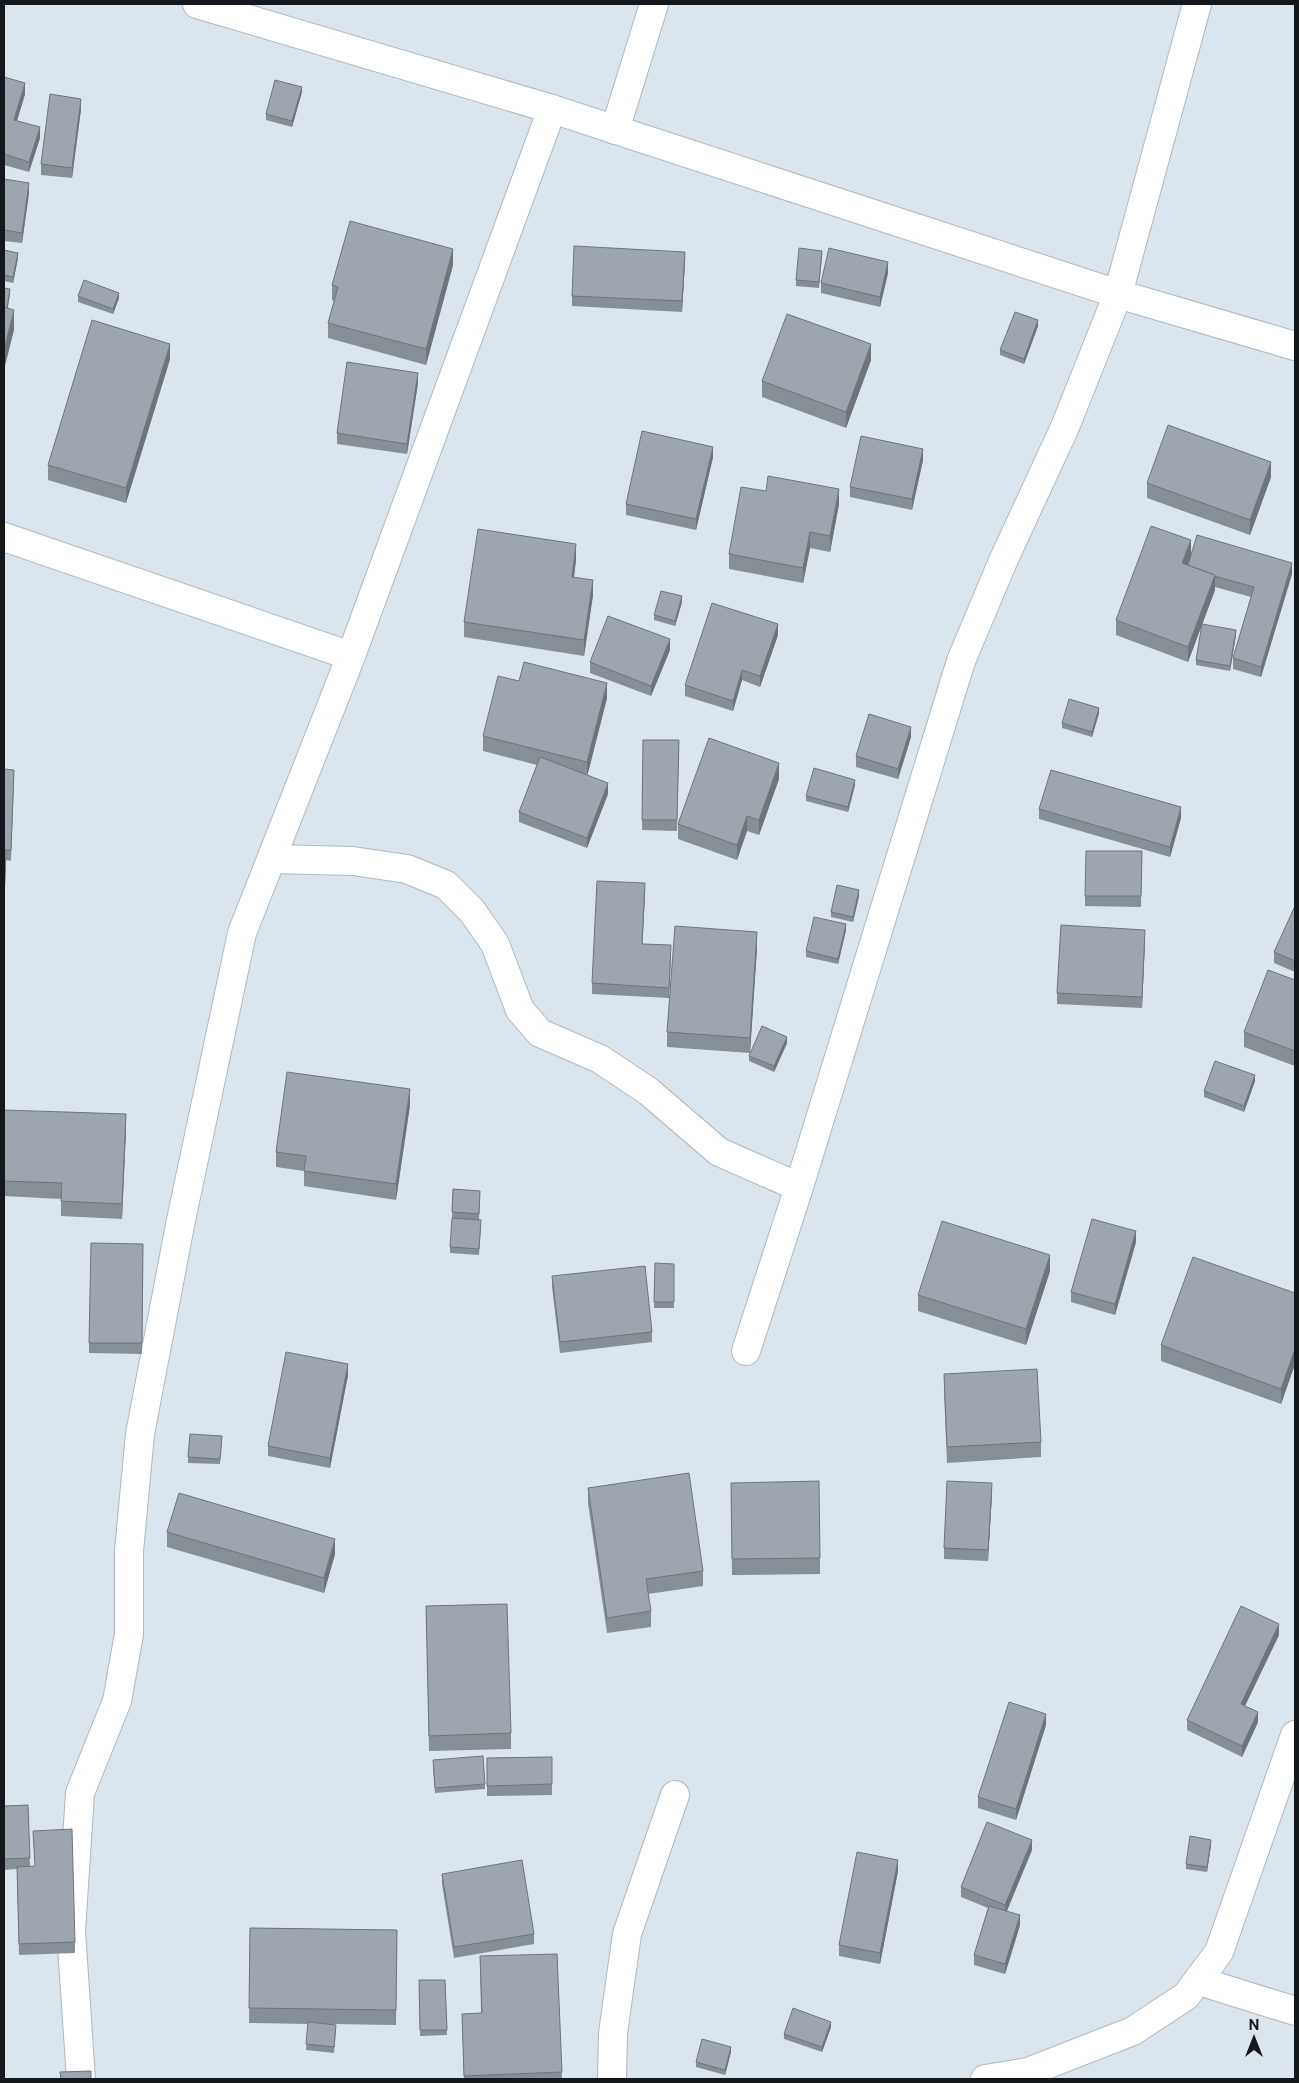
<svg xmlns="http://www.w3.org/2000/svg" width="1299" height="2083" font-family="'Public Sans',sans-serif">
	<rect width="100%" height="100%" fill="#dbe5ee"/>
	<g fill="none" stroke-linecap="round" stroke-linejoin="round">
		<defs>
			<g id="minor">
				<path d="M197,4L552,109L1118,294L1295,346"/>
				<path d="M615,130L654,4"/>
				<path d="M4,537L351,656"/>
				<path d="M273,859L353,861L407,869L446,885L472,911L495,944L520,1010L540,1033L600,1059L648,1091L719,1152L799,1187"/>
				<path d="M746,1351L799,1187L961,661L1003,561L1065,427L1118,294L1197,4"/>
				<path d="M1199,1981L1295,2011"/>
				<path d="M81,2079L71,1931L80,1793L117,1701L129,1634V1551L140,1434L181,1220L242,933L351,656L552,109"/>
				<path d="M612,2079L613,2033L627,1934L675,1795"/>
				<path d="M985,2079L1028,2072L1133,2031L1186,1996L1219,1952L1295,1735"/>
			</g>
		</defs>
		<use href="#minor" stroke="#afb8c0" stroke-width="30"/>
		<use href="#minor" stroke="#fff" stroke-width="28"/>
	</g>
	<g fill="#878f96">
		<path d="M4,77L25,94L17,121L40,138L29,172L4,165Z"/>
		<path d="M302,92L292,127L266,120V114Z"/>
		<path d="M81,109L72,178L41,175V164Z"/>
		<path d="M4,179L29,193L22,243L4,241Z"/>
		<path d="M4,250L18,258L13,283L4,281Z"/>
		<path d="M822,256L819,288L796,286V280Z"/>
		<path d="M685,262L682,312L572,306V296Z"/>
		<path d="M453,265L426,365L328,338V323L334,301L332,300V285Z"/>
		<path d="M888,273L880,307L821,293V283Z"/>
		<path d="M78,296L119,298L113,314L78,302Z"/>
		<path d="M1038,326L1024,364L1000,355V350Z"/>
		<path d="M170,359L126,503L48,480V465Z"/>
		<path d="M871,360L846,428L762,397V381Z"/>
		<path d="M418,383L407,454L337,444V433Z"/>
		<path d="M713,457L696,530L626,515V504Z"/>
		<path d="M923,460L912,510L850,497V487Z"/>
		<path d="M1271,477L1250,535L1147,498V483Z"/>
		<path d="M839,504L830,552L810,548L803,583L729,569V554Z"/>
		<path d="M1191,556L1292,574L1261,677L1233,669V658L1251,597L1215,587V590L1188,662L1116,635V620Z"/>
		<path d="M576,560L574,577L593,595L584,656L464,637V622Z"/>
		<path d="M682,602L675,626L654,620V615Z"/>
		<path d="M778,635L760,687L742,680L733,711L685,696V685Z"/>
		<path d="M1236,635L1230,671L1196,665V660Z"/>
		<path d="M670,650L651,696L590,673V662Z"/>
		<path d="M519,681L607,698L587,776L608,794L587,848L519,822V812L537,765L483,751V736Z"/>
		<path d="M1099,713L1092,737L1062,728V723Z"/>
		<path d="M911,737L898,779L856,767V756Z"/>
		<path d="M643,740H679L677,831L642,830Z"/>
		<path d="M4,769L14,780L11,861L6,860L4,911Z"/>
		<path d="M779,779L759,835L747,831L737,860L678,839V824Z"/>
		<path d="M855,785L848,812L806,801V796Z"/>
		<path d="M1039,809L1181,818L1170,857L1039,819Z"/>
		<path d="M1142,851L1141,907L1085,906V896Z"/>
		<path d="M645,893L642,944L671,956L669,998L592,994V983Z"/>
		<path d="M859,896L853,922L831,917V912Z"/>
		<path d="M1295,906V972L1274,963V952Z"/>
		<path d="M846,930L838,964L806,957V951Z"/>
		<path d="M1145,940L1142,1008L1057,1004V993Z"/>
		<path d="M757,948L750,1053L667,1047V1032Z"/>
		<path d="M1295,980V1066L1244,1047V1032Z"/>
		<path d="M787,1043L774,1072L749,1061V1056Z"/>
		<path d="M1255,1081L1244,1112L1204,1097V1091Z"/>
		<path d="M410,1105L396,1200L304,1186V1171L276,1167V1152Z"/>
		<path d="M4,1110L126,1129L122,1219L61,1216V1199L4,1196Z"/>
		<path d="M453,1189L480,1191L479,1220L452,1218Z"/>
		<path d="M481,1225L479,1255L450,1253V1247Z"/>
		<path d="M1136,1242L1115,1315L1071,1302V1292Z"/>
		<path d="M143,1244L142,1354L89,1353V1343Z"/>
		<path d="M655,1263L674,1264V1308H654Z"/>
		<path d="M1050,1271L1026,1345L918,1311V1295Z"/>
		<path d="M552,1276L652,1332V1342L560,1353L552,1287Z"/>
		<path d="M1295,1293V1364L1281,1404L1161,1361V1345Z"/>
		<path d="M944,1374L1041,1442V1457L947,1463L944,1390Z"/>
		<path d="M348,1375L330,1468L268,1456V1446Z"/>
		<path d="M222,1441L220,1464L188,1463V1457Z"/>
		<path d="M731,1483L820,1558V1574L732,1575Z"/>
		<path d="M588,1488L703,1571V1586L648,1594L651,1611V1627L607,1633L588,1503Z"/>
		<path d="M992,1493L988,1561L944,1559V1548Z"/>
		<path d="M167,1532L335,1554L324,1593L167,1547Z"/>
		<path d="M426,1606L511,1733V1749L429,1751Z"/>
		<path d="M1279,1635L1245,1706L1258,1722L1242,1757L1187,1730V1720Z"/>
		<path d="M1046,1725L1016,1820L978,1808V1797Z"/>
		<path d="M552,1757V1795L487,1796V1758Z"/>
		<path d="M433,1765L485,1784V1789L435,1793Z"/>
		<path d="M28,1805L30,1867L75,1942V1953L19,1955L17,1869L4,1870V1806Z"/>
		<path d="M1211,1845L1207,1872L1186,1869V1864Z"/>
		<path d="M1032,1850L1007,1911L1020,1925L1005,1974L974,1965V1955L988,1908L961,1897V1887Z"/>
		<path d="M898,1871L880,1964L839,1956V1945Z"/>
		<path d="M442,1874L534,1934V1944L454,1958L442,1884Z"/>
		<path d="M250,1928L397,1930L396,2025L333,2024L336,2030L334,2053L306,2050L308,2024L249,2023Z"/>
		<path d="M557,1954L562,2079H464L462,2014L481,2013L480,1956Z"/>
		<path d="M419,1980H445L447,2035L420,2036Z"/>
		<path d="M831,2027L822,2052L784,2039V2034Z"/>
		<path d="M731,2052L725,2075L696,2067V2062Z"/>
	</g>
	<g fill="#6e747a">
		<path d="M25,83V94L14,130V120Z"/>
		<path d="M302,87V92L292,127V121Z"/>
		<path d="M81,99V109L72,178V168Z"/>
		<path d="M40,127V138L29,172V162Z"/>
		<path d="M29,183V193L22,243V233Z"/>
		<path d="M453,249V265L426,365V349Z"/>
		<path d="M685,252V262L682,312V301Z"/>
		<path d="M18,253V258L13,283V277Z"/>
		<path d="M888,262V273L880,307V297Z"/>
		<path d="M10,289V294L6,319V314Z"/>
		<path d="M119,293V298L113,314V309Z"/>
		<path d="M14,310V330L4,370V350Z"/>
		<path d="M1038,320V326L1024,364V359Z"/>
		<path d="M170,344V359L126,503V488Z"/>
		<path d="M871,344V360L846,428V412Z"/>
		<path d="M418,373V383L407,454V444Z"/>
		<path d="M713,447V457L696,530V519Z"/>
		<path d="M923,449V460L912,510V499Z"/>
		<path d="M1271,462V477L1250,535V520Z"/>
		<path d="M839,489V504L830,552V536Z"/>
		<path d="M810,532V548L803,583V568Z"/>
		<path d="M1191,540V556L1182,578V563Z"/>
		<path d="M576,544V560L572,592V577Z"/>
		<path d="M1292,563V574L1261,677V667Z"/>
		<path d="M1215,575V590L1188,662V647Z"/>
		<path d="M593,580V595L584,656V640Z"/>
		<path d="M682,596V602L675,626V621Z"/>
		<path d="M778,624V635L760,687V676Z"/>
		<path d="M1236,630V635L1230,671V666Z"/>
		<path d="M670,639V650L651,696V686Z"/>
		<path d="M742,670V680L733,711V701Z"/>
		<path d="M607,683V698L587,777V762Z"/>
		<path d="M1099,708V713L1092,737V732Z"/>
		<path d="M911,727V737L898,779V769Z"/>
		<path d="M779,763V779L759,835V820Z"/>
		<path d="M855,780V785L848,812V807Z"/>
		<path d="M608,783V794L587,848V838Z"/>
		<path d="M1181,807V818L1170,857V847Z"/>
		<path d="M747,816V831L737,860V845Z"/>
		<path d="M645,883V893L642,954V944Z"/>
		<path d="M859,890V896L853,922V917Z"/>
		<path d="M846,924V930L838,964V959Z"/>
		<path d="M1145,930V940L1142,1008V997Z"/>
		<path d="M757,932V948L750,1053V1038Z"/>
		<path d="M787,1037V1043L774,1072V1066Z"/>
		<path d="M1255,1075V1081L1244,1112V1106Z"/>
		<path d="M410,1089V1105L396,1200V1184Z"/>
		<path d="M126,1114V1129L122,1219V1204Z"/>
		<path d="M1136,1231V1242L1115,1315V1304Z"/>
		<path d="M1050,1255V1271L1026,1345V1329Z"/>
		<path d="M1295,1349V1364L1281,1404V1389Z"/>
		<path d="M348,1364V1375L330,1468V1458Z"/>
		<path d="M992,1483V1493L988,1561V1550Z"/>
		<path d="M335,1539V1554L324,1593V1578Z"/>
		<path d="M1279,1624V1635L1241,1714V1704Z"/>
		<path d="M1258,1712V1722L1242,1757V1746Z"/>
		<path d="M1046,1714V1725L1016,1820V1809Z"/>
		<path d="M1032,1840V1850L1005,1915V1905Z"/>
		<path d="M1211,1840V1845L1207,1872V1867Z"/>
		<path d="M898,1860V1871L880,1964V1953Z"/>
		<path d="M1020,1915V1925L1005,1974V1964Z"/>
		<path d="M831,2022V2027L822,2052V2047Z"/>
		<path d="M731,2047V2052L725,2075V2070Z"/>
	</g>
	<g fill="#9da6ae" stroke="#6e747a">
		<path d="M4,77L25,83L14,120L40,127L29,162L4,154Z"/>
		<path d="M275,80L302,87L292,121L266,114Z"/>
		<path d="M50,94L81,99L72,168L41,164Z"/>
		<path d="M4,179L29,183L22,233L4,230Z"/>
		<path d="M350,221L453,249L426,349L328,323L338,287L332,285Z"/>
		<path d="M574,246L685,252L682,301L572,296Z"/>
		<path d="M799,248L822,251L819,282L796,280Z"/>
		<path d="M829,248L888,262L880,297L821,283Z"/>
		<path d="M4,250L18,253L13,277L4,275Z"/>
		<path d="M84,280L119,293L113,309L78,296Z"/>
		<path d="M4,288L10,289L7,308L4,307Z"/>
		<path d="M4,307L14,310L4,350Z"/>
		<path d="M1015,312L1038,320L1024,359L1000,350Z"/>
		<path d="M787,314L871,344L846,412L762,381Z"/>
		<path d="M92,320L170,344L126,488L48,465Z"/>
		<path d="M347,362L418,373L407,444L337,433Z"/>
		<path d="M1168,425L1271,462L1250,520L1147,483Z"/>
		<path d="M642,431L713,447L696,519L626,504Z"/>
		<path d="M861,436L923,449L912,499L850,487Z"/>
		<path d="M768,476L839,489L830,536L810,532L803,568L729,554L741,487L766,491Z"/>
		<path d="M1151,526L1191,540L1182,563L1215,575L1188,647L1116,620Z"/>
		<path d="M478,529L576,544L572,577L593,580L584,640L464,622Z"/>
		<path d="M1197,535L1292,563L1261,667L1233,658L1254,587L1214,576L1215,575L1188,565Z"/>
		<path d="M661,591L682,596L675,621L654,615Z"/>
		<path d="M712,603L778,624L760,676L742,670L733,701L685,685Z"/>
		<path d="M608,616L670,639L651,686L590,662Z"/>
		<path d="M1202,624L1236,630L1230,666L1196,660Z"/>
		<path d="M524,662L607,683L587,762L483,736L498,676L519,681Z"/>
		<path d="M1069,699L1099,708L1092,732L1062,723Z"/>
		<path d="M869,714L911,727L898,769L856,756Z"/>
		<path d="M709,738L779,763L759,820L747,816L737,845L678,824Z"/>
		<path d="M643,740H679L677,820H642Z"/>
		<path d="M540,757L608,783L587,838L519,812Z"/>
		<path d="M814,768L855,780L848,807L806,796Z"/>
		<path d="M4,769L14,770L11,850H4Z"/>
		<path d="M1051,770L1181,807L1170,847L1039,809Z"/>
		<path d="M1086,851H1142L1141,896H1085Z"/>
		<path d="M4,852H6L4,901Z"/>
		<path d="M597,881L645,883L642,944L671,945L669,988L592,983Z"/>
		<path d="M837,885L859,890L853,917L831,912Z"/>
		<path d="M1295,906V961L1274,952Z"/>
		<path d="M814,917L846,924L838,959L806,951Z"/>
		<path d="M1061,925L1145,930L1142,997L1057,993Z"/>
		<path d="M675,926L757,932L750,1038L667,1032Z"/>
		<path d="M1268,970L1295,980V1051L1244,1032Z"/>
		<path d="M762,1026L787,1037L774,1066L749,1056Z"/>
		<path d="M1215,1061L1255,1075L1244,1106L1204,1091Z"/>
		<path d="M287,1072L410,1089L396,1184L304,1171L306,1156L276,1152Z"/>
		<path d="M4,1110L126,1114L122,1204L61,1201L62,1183L4,1181Z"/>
		<path d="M453,1189L480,1191L479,1214L452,1212Z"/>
		<path d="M452,1218L481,1220L479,1249L450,1247Z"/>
		<path d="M1092,1219L1136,1231L1115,1304L1071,1292Z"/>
		<path d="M942,1221L1050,1255L1026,1329L918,1295Z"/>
		<path d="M91,1243L143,1244L142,1343H89Z"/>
		<path d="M1193,1257L1295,1293V1349L1281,1389L1161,1345Z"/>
		<path d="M655,1263L674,1264V1302H654Z"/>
		<path d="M645,1266L652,1332L560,1342L552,1276Z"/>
		<path d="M286,1352L348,1364L330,1458L268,1446Z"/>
		<path d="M1037,1369L1041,1442L947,1447L944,1374Z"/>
		<path d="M190,1434L222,1436L220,1459L188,1457Z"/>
		<path d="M689,1473L703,1571L646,1579L651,1611L607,1618L588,1488Z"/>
		<path d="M819,1481L820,1558L732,1559L731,1483Z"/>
		<path d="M947,1481L992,1483L988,1550L944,1548Z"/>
		<path d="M179,1493L335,1539L324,1578L167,1532Z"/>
		<path d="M507,1604L511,1733L429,1736L426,1606Z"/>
		<path d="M1241,1606L1279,1624L1241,1704L1258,1712L1242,1746L1187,1720Z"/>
		<path d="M1009,1702L1046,1714L1016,1809L978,1797Z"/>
		<path d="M483,1756L485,1784L435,1788L433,1760Z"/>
		<path d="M552,1757V1784L487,1786V1758Z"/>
		<path d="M28,1805L30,1858L4,1859V1806Z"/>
		<path d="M987,1822L1032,1840L1005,1905L961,1887Z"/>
		<path d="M72,1829L75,1942L19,1944L17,1867L35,1866L33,1831Z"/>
		<path d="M1190,1836L1211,1840L1207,1867L1186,1864Z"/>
		<path d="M857,1852L898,1860L880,1953L839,1945Z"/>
		<path d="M522,1860L534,1934L454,1947L442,1874Z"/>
		<path d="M989,1906L1020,1915L1005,1964L974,1955Z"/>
		<path d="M250,1928L397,1930L396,2010L249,2008Z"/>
		<path d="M557,1954L562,2072L464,2076L462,2014L482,2013L480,1956Z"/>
		<path d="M419,1980H445L447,2030H420Z"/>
		<path d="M793,2008L831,2022L822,2047L784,2034Z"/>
		<path d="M308,2022L336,2025L334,2047L306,2044Z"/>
		<path d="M702,2039L731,2047L725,2070L696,2062Z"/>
		<path d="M91,2071V2079H61L60,2072Z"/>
	</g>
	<rect width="1299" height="2083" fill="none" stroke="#14171b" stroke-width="10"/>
	<g transform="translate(1254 2038)" stroke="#dbe5ee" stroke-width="4" paint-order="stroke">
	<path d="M0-4L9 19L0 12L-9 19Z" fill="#14171b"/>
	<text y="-8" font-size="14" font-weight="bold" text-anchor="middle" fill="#14171b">N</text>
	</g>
</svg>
